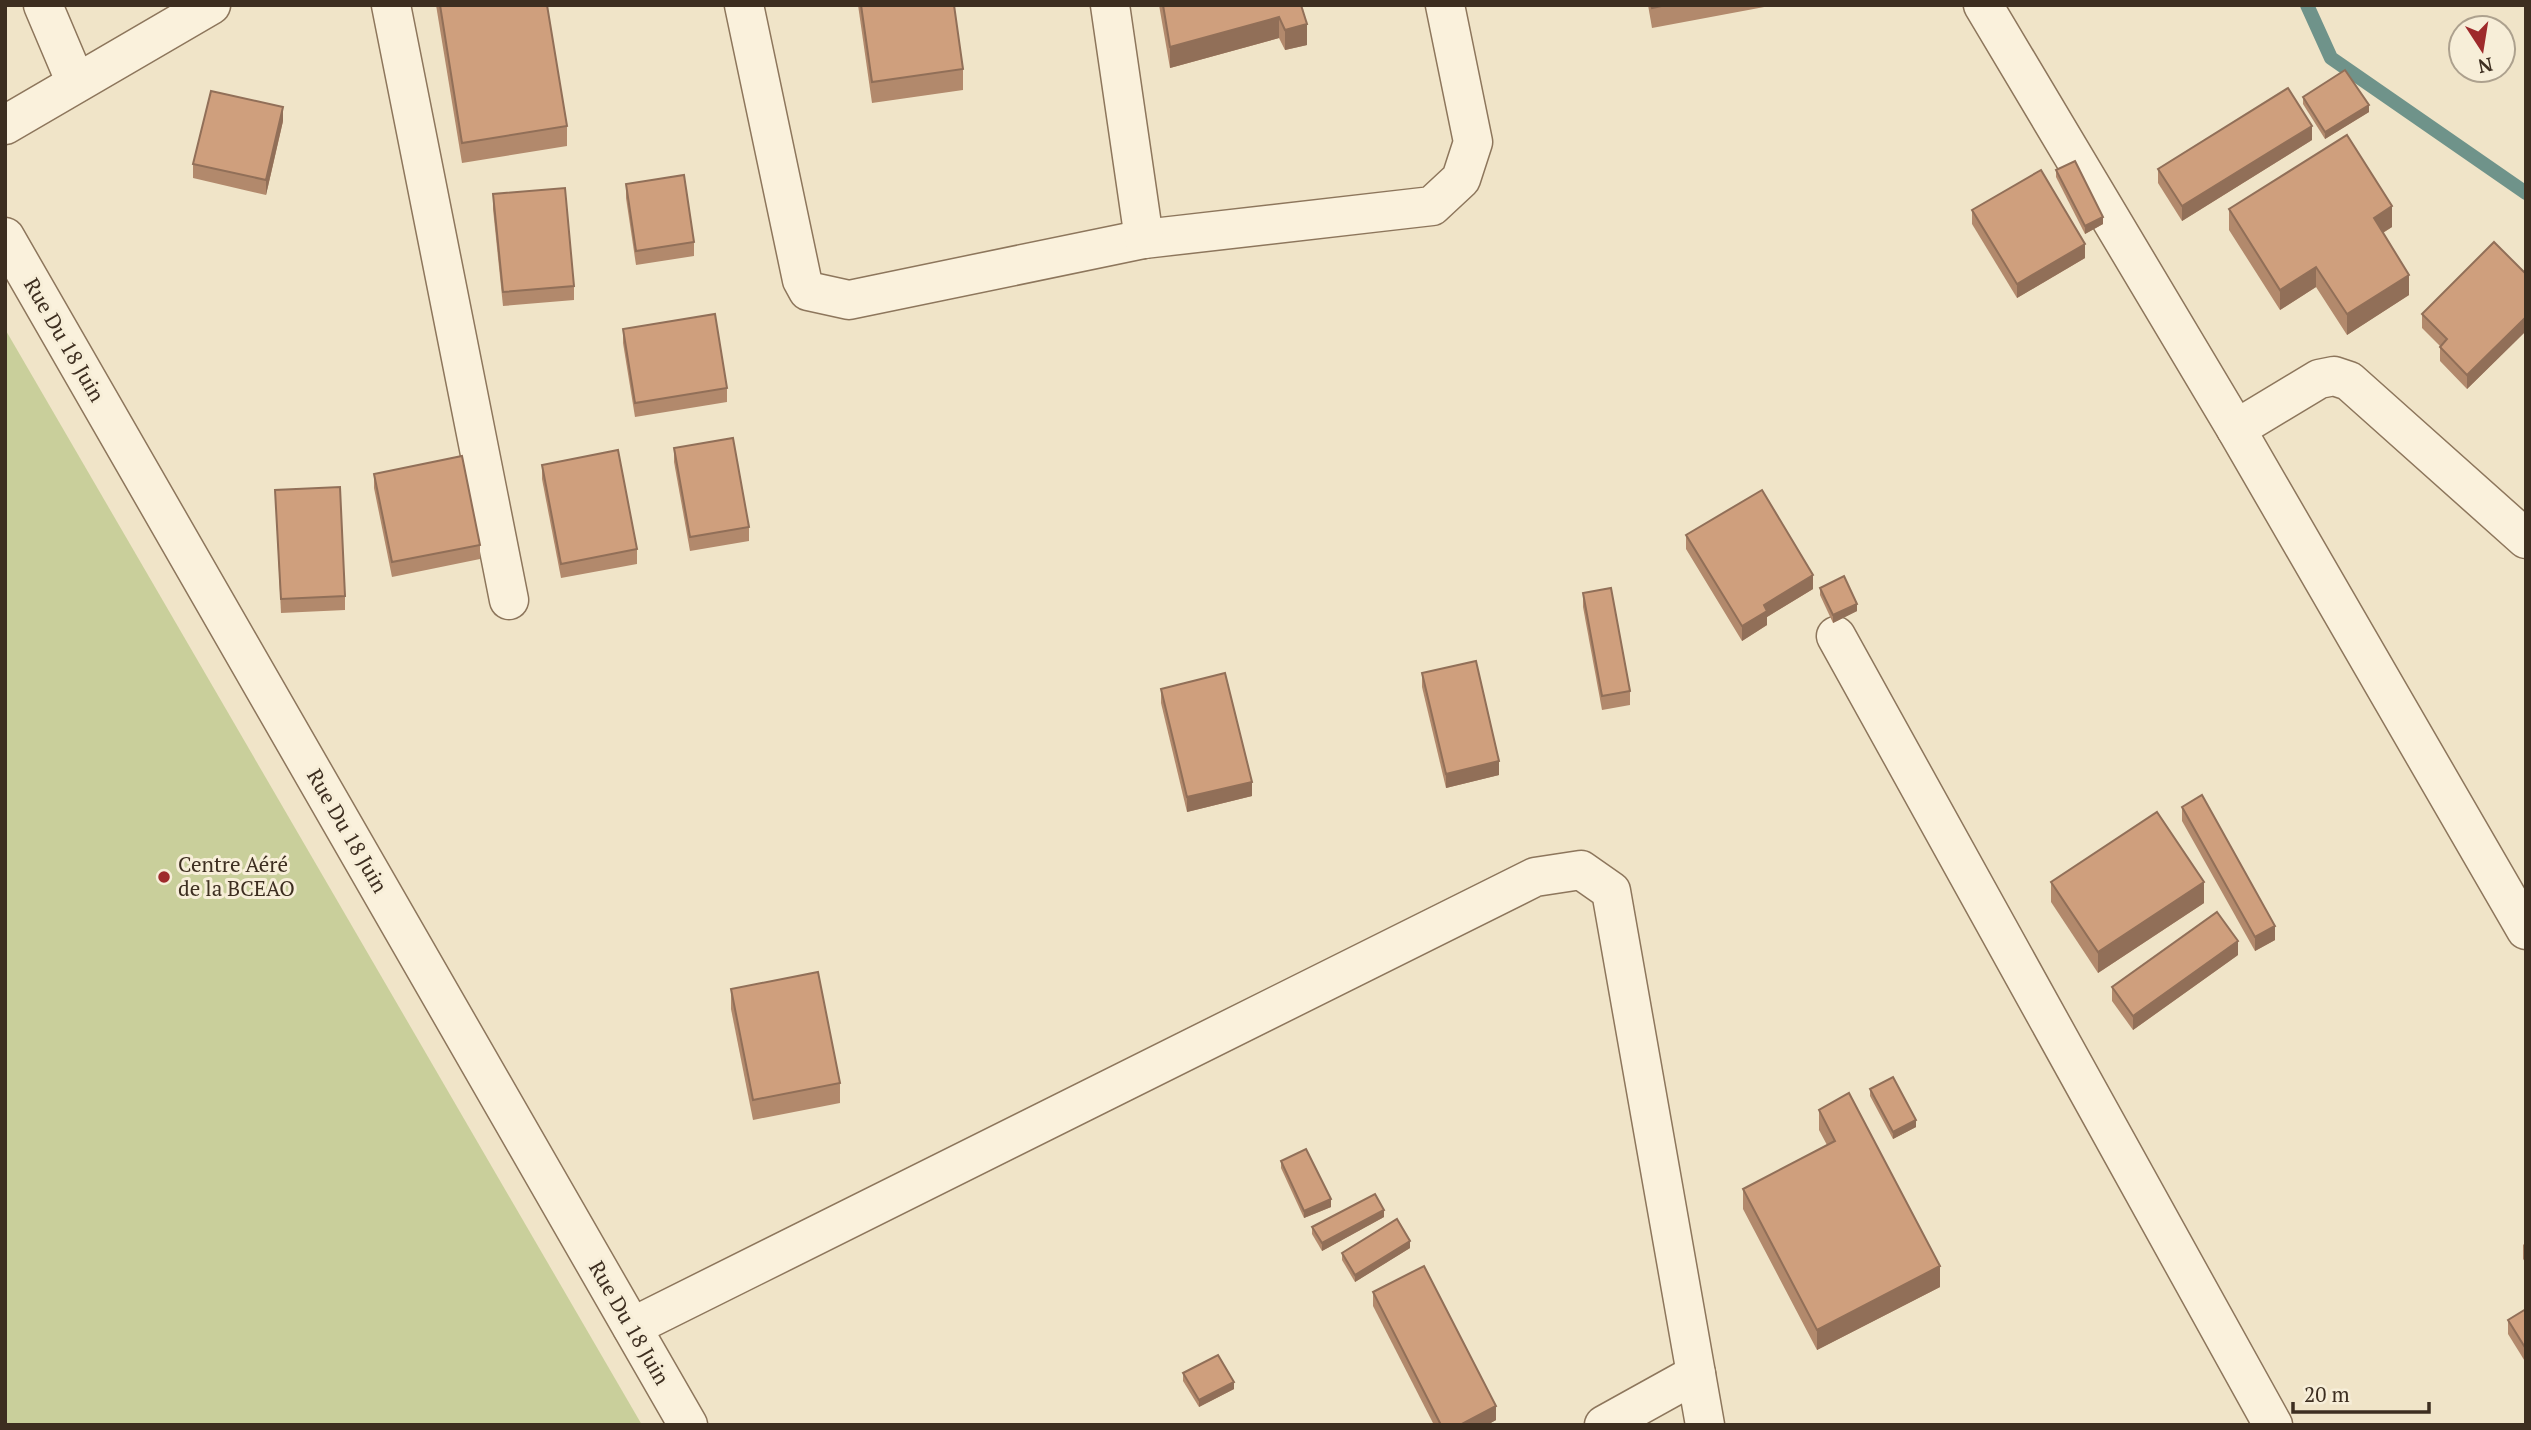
<svg xmlns="http://www.w3.org/2000/svg" width="2531" height="1430" font-family="'PT Serif',serif">
	<rect width="100%" height="100%" fill="#f0e4c8"/>
	<path fill="#c9cf9b" d="M5,329L642,1425H5Z"/>
	<g fill="none" stroke-linecap="round" stroke-linejoin="round">
		<path stroke="#6f938a" stroke-width="14" d="M2307,5L2331,58L2526,193"/>
		<defs>
			<g id="street">
				<path d="M43,5L76,83"/>
				<path d="M391,5L509,600"/>
				<path d="M744,5L802,280L808,291L849,300L1144,239L1432,206L1461,179L1473,142L1445,5"/>
				<path d="M1110,5L1144,239"/>
				<path d="M1983,5L2236,429L2526,930"/>
				<path d="M5,125L211,5"/>
				<path d="M5,237L688,1425"/>
				<path d="M2236,429L2319,379L2334,376L2349,381L2526,539"/>
				<path d="M1836,636L2273,1425"/>
				<path d="M632,1327L1535,877L1581,870L1611,891L1705,1425"/>
				<path d="M1604,1425L1696,1374"/>
			</g>
		</defs>
		<use href="#street" stroke="#8d765c" stroke-width="41"/>
		<use href="#street" stroke="#faf1dc" stroke-width="38"/>
	</g>
	<g fill="#b2896c">
		<path d="M436,5H547L567,126V146L462,163Z"/>
		<path d="M858,5H954L963,69V90L872,103Z"/>
		<path d="M1159,5H1301L1307,45L1285,50L1279,38L1170,68Z"/>
		<path d="M1648,5H1775L1652,28Z"/>
		<path d="M2303,97L2369,112L2325,139L2303,104Z"/>
		<path d="M283,121L266,195L193,178V164Z"/>
		<path d="M2312,140L2182,221L2158,183V169Z"/>
		<path d="M2056,170L2103,224L2085,234L2056,177Z"/>
		<path d="M626,184L694,242V256L636,265L626,198Z"/>
		<path d="M493,194L574,286V300L503,306L493,209Z"/>
		<path d="M2229,209L2392,227L2383,233L2409,295L2347,335L2316,287L2280,310L2229,230Z"/>
		<path d="M1972,210L2085,258L2017,298L1972,224Z"/>
		<path d="M2526,274V331L2467,389L2440,361V346L2422,328V314Z"/>
		<path d="M623,329L727,388V402L635,417L623,343Z"/>
		<path d="M674,448L749,527V541L690,551L674,462Z"/>
		<path d="M542,465L637,549V564L561,578L542,479Z"/>
		<path d="M374,474L480,545V559L392,577L374,488Z"/>
		<path d="M275,490L345,596V610L281,613Z"/>
		<path d="M1686,535L1813,589L1767,617V625L1742,641L1686,549Z"/>
		<path d="M1820,588L1857,611L1833,623L1820,595Z"/>
		<path d="M1583,593L1630,691V705L1602,710L1583,607Z"/>
		<path d="M1422,673L1499,775L1446,788L1422,687Z"/>
		<path d="M1161,689L1252,796L1187,812L1161,703Z"/>
		<path d="M2182,807L2275,940L2255,951L2182,821Z"/>
		<path d="M2051,882L2204,903L2098,973L2051,902Z"/>
		<path d="M2238,955L2133,1030L2112,1001V987Z"/>
		<path d="M731,989L840,1083V1103L753,1120L731,1009Z"/>
		<path d="M1870,1089L1916,1127L1893,1139L1870,1096Z"/>
		<path d="M1819,1110L1940,1287L1817,1350L1743,1209V1189L1827,1145L1819,1130Z"/>
		<path d="M1281,1161L1331,1207L1304,1218L1281,1168Z"/>
		<path d="M1384,1217L1322,1251L1312,1234V1227Z"/>
		<path d="M2526,1242V1263L2523,1259V1245Z"/>
		<path d="M1410,1248L1355,1282L1342,1260V1253Z"/>
		<path d="M1373,1292L1496,1420L1487,1425H1434L1373,1306Z"/>
		<path d="M2526,1309V1363L2508,1334V1320Z"/>
		<path d="M1183,1373L1234,1389L1199,1407L1183,1381Z"/>
	</g>
	<g fill="#916f58">
		<path d="M1279,17V38L1170,68V47Z"/>
		<path d="M1307,24V45L1285,50V30Z"/>
		<path d="M2369,105V112L2325,139V132Z"/>
		<path d="M283,107V121L266,195V180Z"/>
		<path d="M2312,126V140L2182,221V206Z"/>
		<path d="M2392,206V227L2374,238V218Z"/>
		<path d="M2103,217V224L2085,234V226Z"/>
		<path d="M2085,244V258L2017,298V284Z"/>
		<path d="M2316,267V287L2280,310V290Z"/>
		<path d="M2409,275V295L2347,335V314Z"/>
		<path d="M2526,317V331L2467,389V375Z"/>
		<path d="M1813,575V589L1767,617V625L1742,641V626L1764,605Z"/>
		<path d="M1857,604V611L1833,623V615Z"/>
		<path d="M1499,761V775L1446,788V774Z"/>
		<path d="M1252,782V796L1187,812V797Z"/>
		<path d="M2204,882V903L2098,973V952Z"/>
		<path d="M2275,926V940L2255,951V937Z"/>
		<path d="M2238,941V955L2133,1030V1016Z"/>
		<path d="M1916,1120V1127L1893,1139V1132Z"/>
		<path d="M1331,1199V1207L1304,1218V1211Z"/>
		<path d="M1384,1210V1217L1322,1251V1243Z"/>
		<path d="M1410,1241V1248L1355,1282V1275Z"/>
		<path d="M1940,1266V1287L1817,1350V1330Z"/>
		<path d="M1234,1382V1389L1199,1407V1400Z"/>
		<path d="M1496,1406V1420L1487,1425H1460Z"/>
	</g>
	<g fill="#cf9f7d" stroke="#916f58" stroke-width="2">
		<path d="M440,5H547L567,126L462,143Z"/>
		<path d="M861,5H954L963,69L872,82Z"/>
		<path d="M1163,5H1301L1307,24L1285,30L1279,17L1170,47Z"/>
		<path d="M1651,5H1666L1652,8Z"/>
		<path d="M2345,70L2369,105L2325,132L2303,97Z"/>
		<path d="M2288,88L2312,126L2182,206L2158,169Z"/>
		<path d="M211,91L283,107L266,180L193,164Z"/>
		<path d="M2347,135L2392,206L2374,218L2409,275L2347,314L2316,267L2280,290L2229,209Z"/>
		<path d="M2075,161L2103,217L2085,226L2056,170Z"/>
		<path d="M2041,170L2085,244L2017,284L1972,210Z"/>
		<path d="M684,175L694,242L636,251L626,184Z"/>
		<path d="M565,188L574,286L503,292L493,194Z"/>
		<path d="M2494,242L2526,274V317L2467,375L2440,347L2447,339L2422,314Z"/>
		<path d="M715,314L727,388L635,403L623,329Z"/>
		<path d="M733,438L749,527L690,537L674,448Z"/>
		<path d="M618,450L637,549L561,564L542,465Z"/>
		<path d="M462,456L480,545L392,562L374,474Z"/>
		<path d="M340,487L345,596L281,599L275,490Z"/>
		<path d="M1762,490L1813,575L1764,605L1767,611L1742,626L1686,535Z"/>
		<path d="M1844,576L1857,604L1833,615L1820,588Z"/>
		<path d="M1611,588L1630,691L1602,696L1583,593Z"/>
		<path d="M1476,661L1499,761L1446,774L1422,673Z"/>
		<path d="M1225,673L1252,782L1187,797L1161,689Z"/>
		<path d="M2202,795L2275,926L2255,937L2182,807Z"/>
		<path d="M2157,812L2204,882L2098,952L2051,882Z"/>
		<path d="M2217,912L2238,941L2133,1016L2112,987Z"/>
		<path d="M818,972L840,1083L753,1100L731,989Z"/>
		<path d="M1893,1077L1916,1120L1893,1132L1870,1089Z"/>
		<path d="M1849,1093L1940,1266L1817,1330L1743,1189L1835,1141L1819,1110Z"/>
		<path d="M1306,1149L1331,1199L1304,1211L1281,1161Z"/>
		<path d="M1375,1194L1384,1210L1322,1243L1312,1227Z"/>
		<path d="M1397,1219L1410,1241L1355,1275L1342,1253Z"/>
		<path d="M1424,1266L1496,1406L1460,1425H1441L1373,1292Z"/>
		<path d="M2526,1309V1349L2508,1320Z"/>
		<path d="M1218,1355L1234,1382L1199,1400L1183,1373Z"/>
	</g>
	<circle fill="#9e2a2b" stroke="#f7eed8" stroke-width="2.5" cx="164" cy="877" r="7"/>
	<g text-anchor="middle" stroke-width="6" stroke-linejoin="round" paint-order="stroke">
		<g font-size="21" fill="#3d2e20" stroke="#f7eed8">
			<text transform="translate(64 340) rotate(60)" y="7">Rue Du 18 Juin</text>
			<text transform="translate(347 831) rotate(60)" y="7">Rue Du 18 Juin</text>
			<text transform="translate(629 1323) rotate(60)" y="7">Rue Du 18 Juin</text>
		</g>
		<g font-size="21" fill="#3d2e20" stroke="#f7eed8" text-anchor="start">
			<text x="178" y="872">Centre Aéré<tspan x="178" dy="24">de la BCEAO</tspan></text>
		</g>
	</g>
	<rect width="2531" height="1430" fill="none" stroke="#3d2e20" stroke-width="14"/>
	<g transform="translate(2482 49) rotate(168)"><circle r="33" fill="#f7eed8" stroke="#ada18e" stroke-width="2"/>
	<path d="M0-5L12 26L0 18L-12 26Z" fill="#9e2a2b"/>
	<text y="-10" font-size="19" font-weight="bold" text-anchor="middle" fill="#3d2e20">N</text>
	</g>
	<path d="M2293 1402v10h136v-10" fill="none" stroke="#3d2e20" stroke-width="3.5"/>
	<text x="2304" y="1402" font-size="21" fill="#3d2e20" stroke="#f7eed8" stroke-width="5" paint-order="stroke">20 m</text>
</svg>
